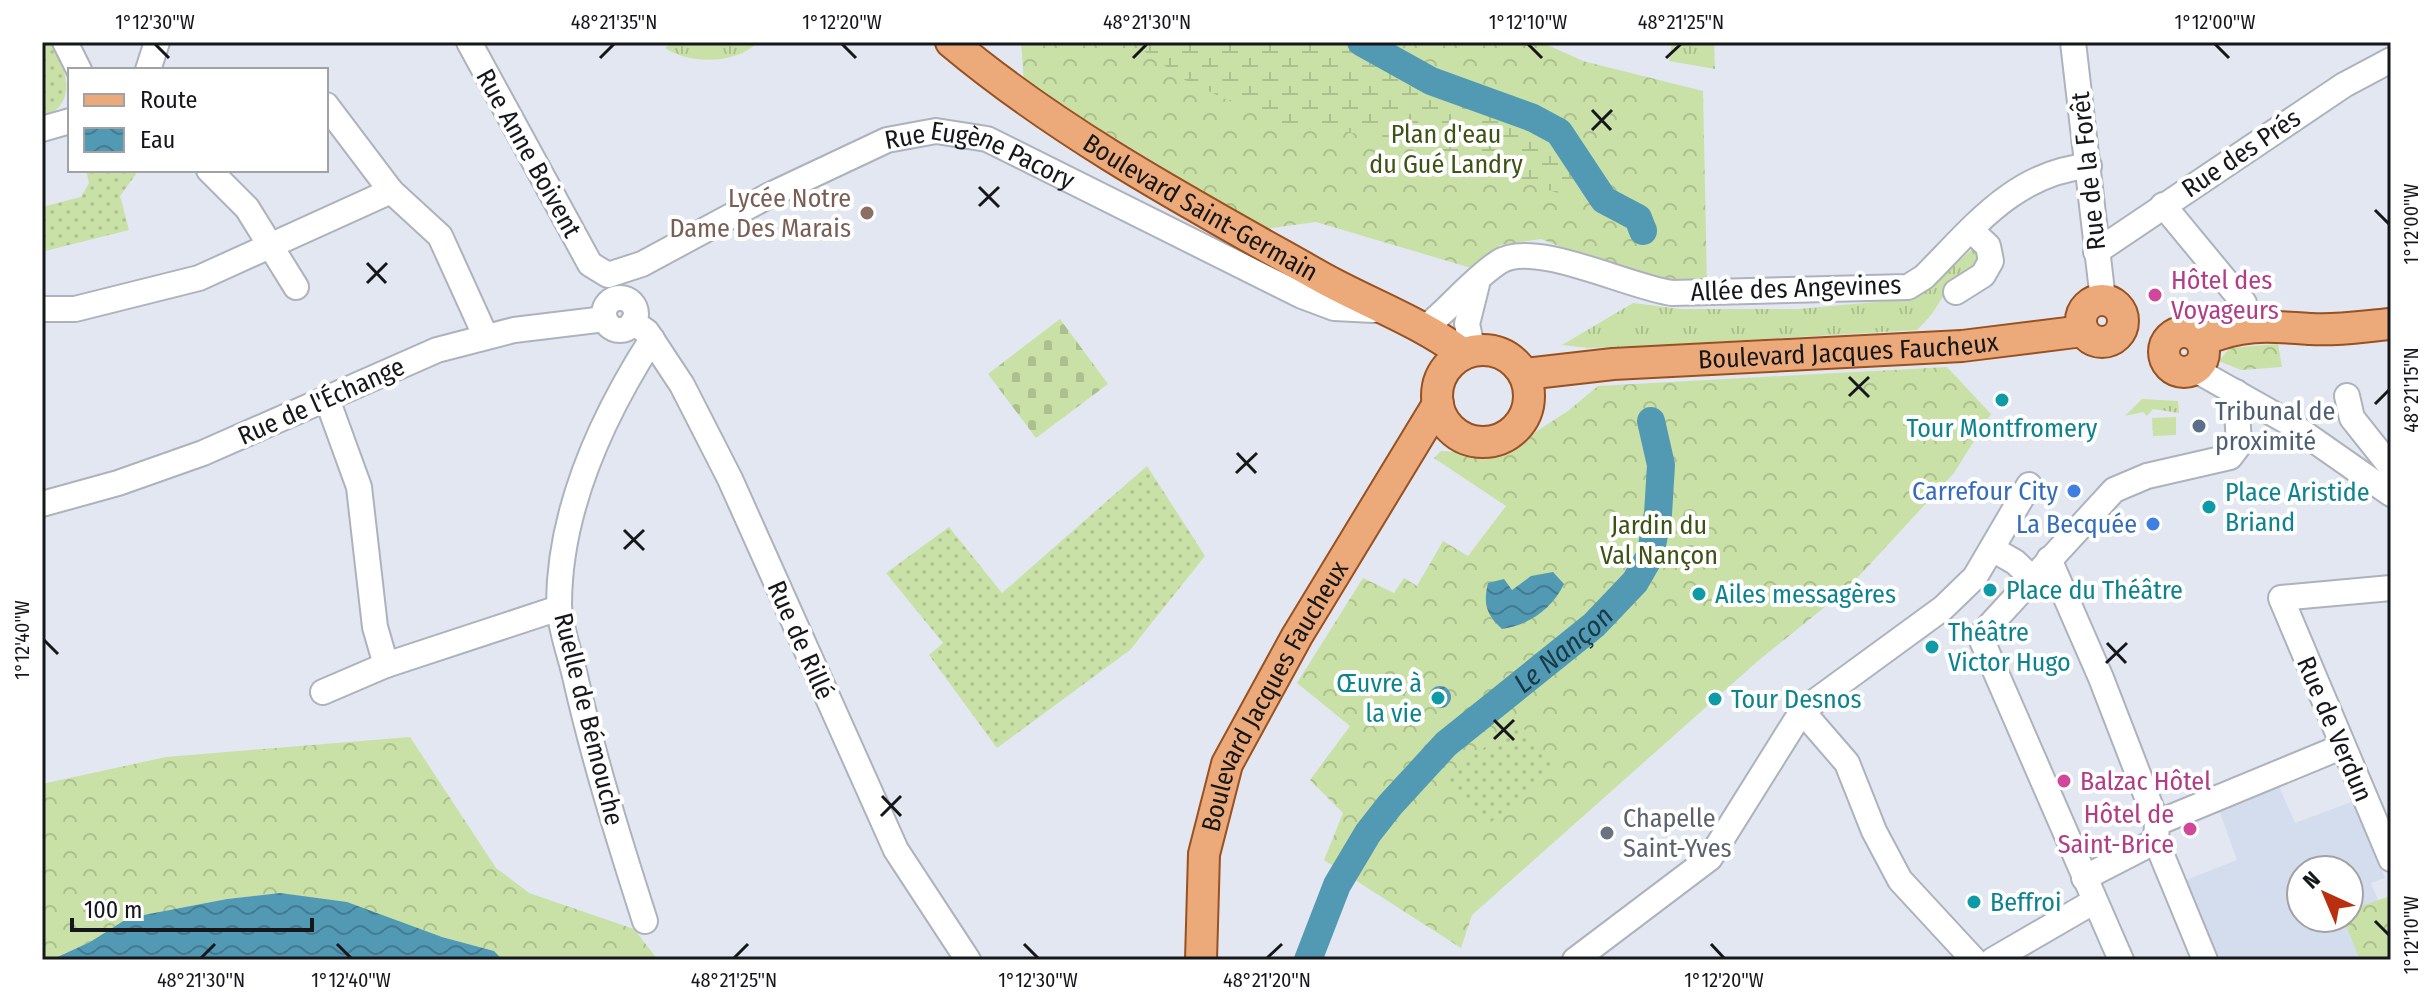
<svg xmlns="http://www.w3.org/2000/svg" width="2433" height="1002" font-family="'Fira Sans Condensed',sans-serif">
	<defs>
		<pattern id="grass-tufts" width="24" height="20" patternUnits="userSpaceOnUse" patternTransform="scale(2)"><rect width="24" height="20" fill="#c9e1a6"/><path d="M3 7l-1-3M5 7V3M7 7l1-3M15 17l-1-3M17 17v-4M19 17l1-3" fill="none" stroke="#acc08e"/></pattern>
		<pattern id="forest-crowns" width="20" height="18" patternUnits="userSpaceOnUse" patternTransform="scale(2)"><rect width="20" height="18" fill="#c9e1a6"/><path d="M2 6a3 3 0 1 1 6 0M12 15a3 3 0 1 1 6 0" fill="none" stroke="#acc08e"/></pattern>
		<pattern id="wetland-marsh" width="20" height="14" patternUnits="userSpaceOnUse" patternTransform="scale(2)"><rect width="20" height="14" fill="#c9e1a6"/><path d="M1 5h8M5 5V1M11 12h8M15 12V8" fill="none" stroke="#acc08e"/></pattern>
		<pattern id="cemetery-stones" width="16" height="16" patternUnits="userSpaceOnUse" patternTransform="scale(2)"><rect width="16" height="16" fill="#c9e1a6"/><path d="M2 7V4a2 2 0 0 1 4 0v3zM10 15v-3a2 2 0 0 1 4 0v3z" fill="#acc08e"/></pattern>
		<pattern id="garden-dots" width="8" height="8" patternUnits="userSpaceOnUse" patternTransform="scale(2)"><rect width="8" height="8" fill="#c9e1a6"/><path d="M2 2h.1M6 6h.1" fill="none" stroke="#acc08e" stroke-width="1.8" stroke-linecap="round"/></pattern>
		<pattern id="water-waves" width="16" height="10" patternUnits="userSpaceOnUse" patternTransform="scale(2)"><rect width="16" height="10" fill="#5299b4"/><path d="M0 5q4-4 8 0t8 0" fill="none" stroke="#437c92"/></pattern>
	</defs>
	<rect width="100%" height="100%" fill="#e2e7f1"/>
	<path fill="#d4ddee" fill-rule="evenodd" d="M2277,782L2295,823L2354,801L2385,878L2371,883L2378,900L2391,896V960H2215L2181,882L2237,860L2217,804ZM2301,870H2349V918H2301Z"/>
	<g fill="url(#grass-tufts)">
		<path d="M672,42H758C737,64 690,65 665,48Z"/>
		<path d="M1672,42H1714L1715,69L1669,61Z"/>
		<path d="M1973,249L1980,256C1974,274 1955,279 1945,294C1933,311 1934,314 1917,330L1663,345L1588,348L1562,345L1633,303L1680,309H1798L1910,299Z"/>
		<path d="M2142,399L2178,401L2179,413L2153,409L2147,416L2143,412L2125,416Z"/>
		<path d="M2176,417V435L2153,436L2152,418Z"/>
	</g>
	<g fill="url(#forest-crowns)">
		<path d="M1021,42H1541L1583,61L1703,91L1707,285H1657L1541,239L1500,245L1478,270L1316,222L1265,229L1024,83Z"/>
		<path d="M2278,344L2282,367L2241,370L2219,361L2230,348Z"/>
		<path d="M1947,367L1991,414L1954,473L1847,589L1759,660L1472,915L1461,948L1324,860L1343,813L1310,780L1350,726L1297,683L1363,578L1394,593L1404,578L1417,586L1443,541L1468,556L1506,506L1434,458L1441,451L1501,454L1568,411L1598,386Z"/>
		<path d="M410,737L496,868L529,893L634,929L658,960H503L494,951L280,893L227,899L128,918L90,942L51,960H42V784L166,757Z"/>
		<path d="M2391,896V960H2360L2343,918H2349V910Z"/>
	</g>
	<path fill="url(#wetland-marsh)" d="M1141,42H1384L1460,82L1551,117L1568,134L1604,192L1600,200L1558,193L1390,141L1339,130L1285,127L1185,80L1141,49Z"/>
	<path fill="url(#cemetery-stones)" d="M1060,319L1108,384L1036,438L988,374Z"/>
	<g fill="url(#garden-dots)">
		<path d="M42,42H52C65,66 80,105 42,117Z"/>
		<path d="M86,170H139L120,196L129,230L45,251L42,257V207L81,197L89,183Z"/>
		<path d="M1147,466L1205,556L1130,650L997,748L929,655L943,643L886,573L949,527L1002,593Z"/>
		<path d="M1518,722L1555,766L1487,826L1444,778Z"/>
	</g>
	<g fill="url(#water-waves)">
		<path d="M1553,572L1564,584C1552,609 1529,625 1502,629C1486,614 1483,604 1488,583L1504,579L1512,590L1531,576Z"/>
		<circle cx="1440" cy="697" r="11"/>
		<path d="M280,893L347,902L442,937L494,951L503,960H51L90,942L128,918L227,899Z"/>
	</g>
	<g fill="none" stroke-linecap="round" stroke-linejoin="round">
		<g stroke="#5299b4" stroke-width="28">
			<path d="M1361,42L1431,81L1533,118L1559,132L1604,200L1638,218L1643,231"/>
			<path id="s1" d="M1308,960L1337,885L1368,833L1390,805L1446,744L1594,625L1635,582L1650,556L1658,514L1661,465L1651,421"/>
		</g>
		<defs>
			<g id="minor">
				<path d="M65,42L79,70"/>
				<path id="s2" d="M469,42L590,264L608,275L642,264L768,196L887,140L936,131L987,139L1302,296L1334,308L1374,310"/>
				<path d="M2073,42L2103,300"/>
				<path d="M148,70L157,42"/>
				<path d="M326,105L391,191L440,236L485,335"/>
				<path d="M42,129L70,121"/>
				<path d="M209,170L247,208L296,287"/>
				<path d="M2163,205L2244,303L2243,328"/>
				<path d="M2096,252L2344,85L2391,60"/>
				<path d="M1956,292L1983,275L1991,261L1988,246L1972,231"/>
				<circle cx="620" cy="314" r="16"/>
				<path d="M42,309H75L199,278L391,191"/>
				<path d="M633,322L647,332L682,385L730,479L896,850L968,960"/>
				<path d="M1425,328C1449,309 1474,278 1499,262C1533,239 1628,287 1672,293L1908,287L1924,277C1973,228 2015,172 2089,166"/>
				<path d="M1473,351L1467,324L1477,284"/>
				<path d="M2194,369L2288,422L2391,494"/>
				<path d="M2347,396L2352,418L2391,467"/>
				<path d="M327,399L359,487L375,627L386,665"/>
				<path d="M42,504L118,483L203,453L437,350L514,330L605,319"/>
				<path d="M1994,550L2015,562L2032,578"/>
				<path d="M2049,559L2101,678L2157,823L2156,841L2205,960"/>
				<path d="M2391,588L2281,598L2391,859"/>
				<path d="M323,692L386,665L559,608"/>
				<path d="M1802,711L1847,763L1874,831L1900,880L1974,960"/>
				<path d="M2157,823L2341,747"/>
				<path d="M2084,878L2156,841"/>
				<path d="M645,921C619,840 594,760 575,676C570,654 560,628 559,605C559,511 602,417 652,339"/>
				<path d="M1575,960L1710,858L1802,711L1943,608L1975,577L2029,485"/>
				<path d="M1993,960L2093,902"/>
				<path d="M2121,960L1980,636L2114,490L2147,476L2230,457L2239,445L2236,392"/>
			</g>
			<g id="major">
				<path id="s3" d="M951,42C1062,135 1193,205 1319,276C1367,303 1419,321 1463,354"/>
				<circle cx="2102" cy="321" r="21"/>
				<circle cx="2184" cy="352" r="20"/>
				<path d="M2202,341C2240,323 2270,326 2311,329C2337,331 2365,326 2391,324"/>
				<circle cx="1483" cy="396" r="46"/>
				<path id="s4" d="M1525,374L1613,364L1962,346L2083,331"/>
				<path id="s5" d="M1201,960L1204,854L1227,764L1297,636L1438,404"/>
			</g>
		</defs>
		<use href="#minor" stroke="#adb2bc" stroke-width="28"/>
		<use href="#major" stroke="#985120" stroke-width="34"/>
		<use href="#minor" stroke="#fff" stroke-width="24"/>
		<use href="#major" stroke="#eca97a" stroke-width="30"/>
	</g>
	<path fill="none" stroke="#15171b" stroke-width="3" d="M155,44L169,58M842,44L856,58M1528,44L1542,58M2215,44L2229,58M600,58L614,44M1133,58L1147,44M1666,58L1681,44M1592,110L1611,130M1592,130L1612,110M979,187L999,207M979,206L999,187M2375,210L2389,224M367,263L386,283M367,283L387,263M1849,377L1869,397M1849,396L1869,377M2375,404L2389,390M1237,453L1256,473M1236,473L1257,453M624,530L644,550M624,549L644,530M44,640L58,654M2107,643L2126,663M2106,663L2127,643M1494,720L1514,740M1494,739L1514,720M882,796L901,816M881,816L901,796M2375,921L2389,935M337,944L351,958M1024,944L1038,958M1711,944L1724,958M201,958L215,944M734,958L748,944M1267,958L1282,944"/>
	<circle fill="#8d6e63" stroke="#fff" stroke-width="3" cx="867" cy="213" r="8"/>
	<g fill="#d1479c" stroke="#fff" stroke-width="3">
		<circle cx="2155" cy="295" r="8"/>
		<circle cx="2064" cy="781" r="8"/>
		<circle cx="2190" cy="829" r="8"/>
	</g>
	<g fill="#0f9aa8" stroke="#fff" stroke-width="3">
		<circle cx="2002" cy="400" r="8"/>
		<circle cx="2209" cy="507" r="8"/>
		<circle cx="1990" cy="590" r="8"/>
		<circle cx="1699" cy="594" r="8"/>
		<circle cx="1932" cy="647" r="8"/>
		<circle cx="1438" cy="698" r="8"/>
		<circle cx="1715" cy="699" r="8"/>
		<circle cx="1974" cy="902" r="8"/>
	</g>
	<circle fill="#5c6f8a" stroke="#fff" stroke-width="3" cx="2199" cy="426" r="8"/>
	<g fill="#3f7fe0" stroke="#fff" stroke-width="3">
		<circle cx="2074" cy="491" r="8"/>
		<circle cx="2153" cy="524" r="8"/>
	</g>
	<circle fill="#6b7280" stroke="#fff" stroke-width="3" cx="1607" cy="833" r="8"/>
	<g text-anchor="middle" stroke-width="8" stroke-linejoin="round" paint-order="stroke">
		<g font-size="26" fill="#3d5214" stroke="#fff">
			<text x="1446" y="143">Plan d'eau<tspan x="1446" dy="30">du Gué Landry</tspan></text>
			<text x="1659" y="534">Jardin du<tspan x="1659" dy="30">Val Nançon</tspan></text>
		</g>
		<g font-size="26" fill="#15171b" stroke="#fff">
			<text transform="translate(529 153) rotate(61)" y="9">Rue Anne Boivent</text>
			<text transform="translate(2241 153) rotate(-34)" y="9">Rue des Prés</text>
			<text dy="9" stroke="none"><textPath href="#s2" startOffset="682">Rue Eugène Pacory</textPath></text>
			<text transform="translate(2088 171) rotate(-96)" y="9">Rue de la Forêt</text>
			<text dy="9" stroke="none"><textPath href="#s3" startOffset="300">Boulevard Saint-Germain</textPath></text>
			<text transform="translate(1796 288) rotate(-2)" y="9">Allée des Angevines</text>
			<text dy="9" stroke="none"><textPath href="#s4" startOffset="324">Boulevard Jacques Faucheux</textPath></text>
			<text transform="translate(321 401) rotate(-24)" y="9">Rue de l'Échange</text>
			<text transform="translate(801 640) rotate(66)" y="9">Rue de Rillé</text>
			<text dy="9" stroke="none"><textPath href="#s5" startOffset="280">Boulevard Jacques Faucheux</textPath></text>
			<text transform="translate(589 719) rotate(76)" y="9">Ruelle de Bémouche</text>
			<text transform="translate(2335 729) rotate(67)" y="9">Rue de Verdun</text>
		</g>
		<g font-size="26" fill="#785e54" stroke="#fff" text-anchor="end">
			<text x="851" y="207">Lycée Notre<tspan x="851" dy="30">Dame Des Marais</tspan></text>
		</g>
		<g font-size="26" fill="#b23c85" stroke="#fff" text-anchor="start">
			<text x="2171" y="289">Hôtel des<tspan x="2171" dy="30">Voyageurs</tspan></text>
			<text x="2080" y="790">Balzac Hôtel</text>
			<text x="2174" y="823" text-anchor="end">Hôtel de<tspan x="2174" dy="30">Saint-Brice</tspan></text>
		</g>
		<g font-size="26" fill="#4e5e75" stroke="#fff" text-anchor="start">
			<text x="2215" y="420">Tribunal de<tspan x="2215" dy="30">proximité</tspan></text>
		</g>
		<g font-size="26" fill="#0d838f" stroke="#fff" text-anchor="start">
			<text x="2002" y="437" text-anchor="middle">Tour Montfromery</text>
			<text x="2225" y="501">Place Aristide<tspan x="2225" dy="30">Briand</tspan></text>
			<text x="2006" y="599">Place du Théâtre</text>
			<text x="1715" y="603">Ailes messagères</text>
			<text x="1948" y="641">Théâtre<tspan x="1948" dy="30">Victor Hugo</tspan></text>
			<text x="1422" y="692" text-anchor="end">Œuvre à<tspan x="1422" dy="30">la vie</tspan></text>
			<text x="1731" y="708">Tour Desnos</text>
			<text x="1990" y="911">Beffroi</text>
		</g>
		<g font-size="26" fill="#366cbe" stroke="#fff" text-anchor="end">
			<text x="2058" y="500">Carrefour City</text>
			<text x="2137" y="533">La Becquée</text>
		</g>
		<g font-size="26" fill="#5b616d" stroke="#fff" text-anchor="start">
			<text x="1623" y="827">Chapelle<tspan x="1623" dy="30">Saint-Yves</tspan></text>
		</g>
		<g font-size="28" font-style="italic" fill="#193a47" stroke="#fff">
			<text dy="10" stroke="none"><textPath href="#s1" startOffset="410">Le Nançon</textPath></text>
		</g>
	</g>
	<rect width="2433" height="1002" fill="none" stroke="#ffffff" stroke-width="88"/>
	<rect x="68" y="68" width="260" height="104" fill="#ffffff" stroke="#a1a2a4" stroke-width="2"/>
	<rect x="84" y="94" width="40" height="12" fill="#eca97a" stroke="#a1a2a4" stroke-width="2"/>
	<text x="140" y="108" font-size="24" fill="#15171b">Route</text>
	<rect x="84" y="128" width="40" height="24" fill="url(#water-waves)" stroke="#a1a2a4" stroke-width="2"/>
	<text x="140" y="148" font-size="24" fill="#15171b">Eau</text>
	<g transform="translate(2325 894) rotate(316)"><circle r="38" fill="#ffffff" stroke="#a1a2a4" stroke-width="2"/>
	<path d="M0-6L14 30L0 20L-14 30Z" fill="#ba2f0f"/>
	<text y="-12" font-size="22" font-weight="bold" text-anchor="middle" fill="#15171b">N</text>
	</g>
	<path d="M72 918v12h240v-12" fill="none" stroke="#15171b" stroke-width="4"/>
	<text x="84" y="918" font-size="24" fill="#15171b" stroke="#ffffff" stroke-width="6" paint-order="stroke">100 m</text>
	<rect x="44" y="44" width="2345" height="914" fill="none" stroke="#15171b" stroke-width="3"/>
	<g font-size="20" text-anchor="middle" fill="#15171b">
		<text x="155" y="29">1°12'30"W</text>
		<text x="614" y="29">48°21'35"N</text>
		<text x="842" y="29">1°12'20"W</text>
		<text x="1147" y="29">48°21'30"N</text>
		<text x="1528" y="29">1°12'10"W</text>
		<text x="1681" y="29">48°21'25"N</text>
		<text x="2215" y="29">1°12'00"W</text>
		<text transform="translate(2411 224) rotate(-90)" y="7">1°12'00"W</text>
		<text transform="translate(2411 390) rotate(-90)" y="7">48°21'15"N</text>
		<text transform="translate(22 640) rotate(-90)" y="7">1°12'40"W</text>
		<text transform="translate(2411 935) rotate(-90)" y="7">1°12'10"W</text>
		<text x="201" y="987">48°21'30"N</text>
		<text x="351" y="987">1°12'40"W</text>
		<text x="734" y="987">48°21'25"N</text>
		<text x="1038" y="987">1°12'30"W</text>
		<text x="1267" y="987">48°21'20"N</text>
		<text x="1724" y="987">1°12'20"W</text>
	</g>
</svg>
